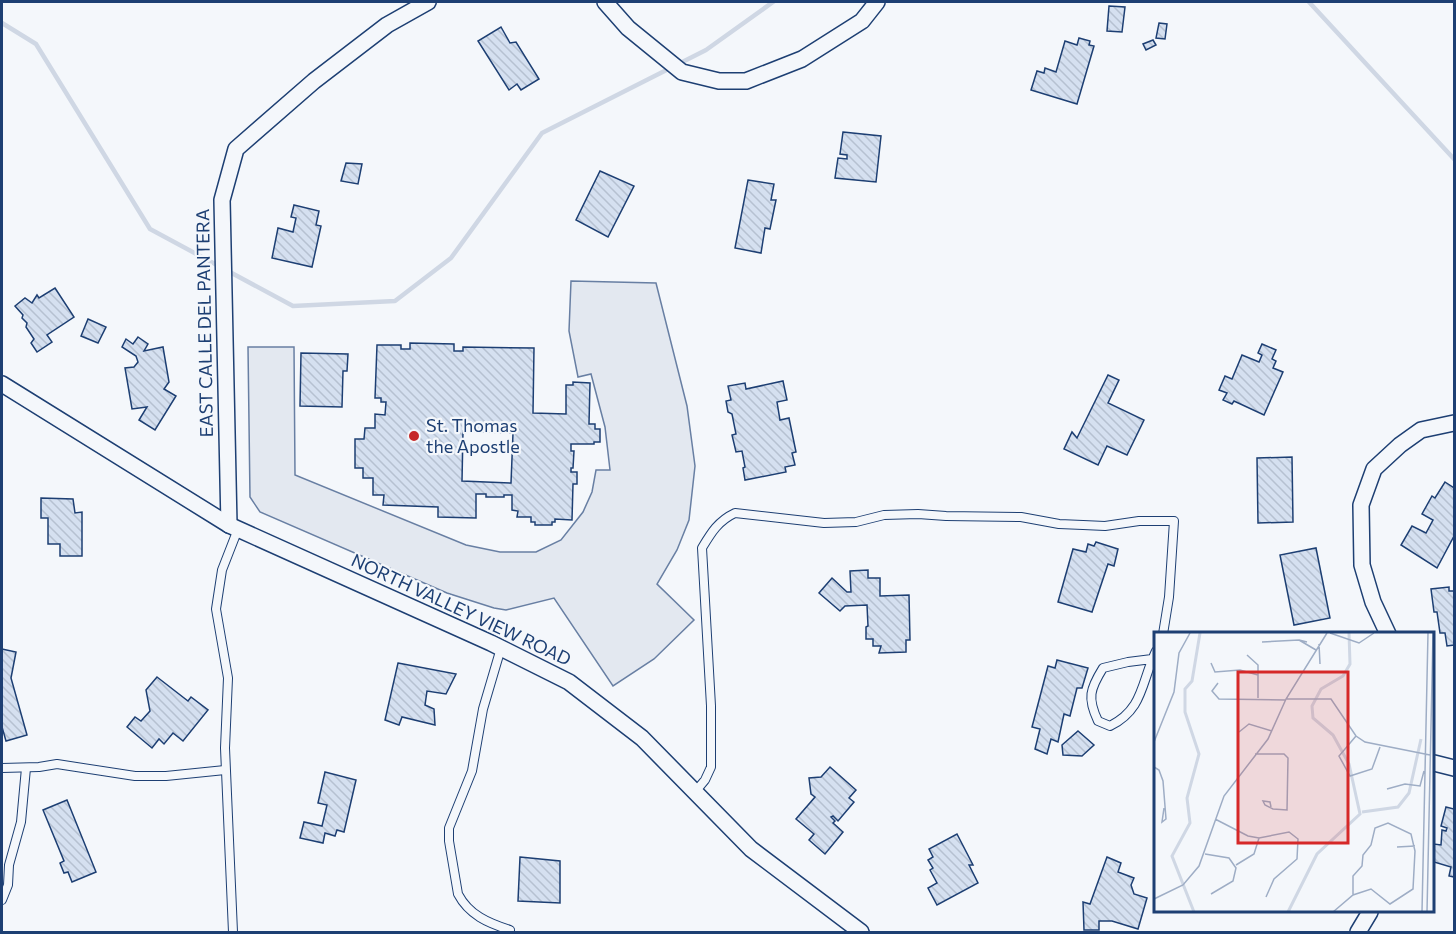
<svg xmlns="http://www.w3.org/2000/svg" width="1456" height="934" font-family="Commissioner,sans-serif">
	<defs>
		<pattern id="building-back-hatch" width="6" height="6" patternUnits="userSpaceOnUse" patternTransform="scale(1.5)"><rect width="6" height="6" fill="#d5e0f0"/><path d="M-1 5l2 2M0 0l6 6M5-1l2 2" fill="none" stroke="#b6c1d1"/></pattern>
	</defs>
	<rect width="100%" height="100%" fill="#f4f7fb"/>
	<path fill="#e3e8f0" stroke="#687fa3" stroke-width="1.5" d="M571,281L656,283L687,406L695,466L689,520L677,550L657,584L694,620L654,659L613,686L554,598L506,610L494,608L447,593L260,512L250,497L248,347H294L295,475L466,545L500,552H536L561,540L583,512L592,492L596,470H610L605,427L591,374L578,377L569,331Z"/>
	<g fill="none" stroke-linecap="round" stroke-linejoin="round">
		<g stroke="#cfd7e4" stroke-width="4.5">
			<path d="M1309,2L1454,159"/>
			<path d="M2,23L36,44L150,229L293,306L395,301L451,258L542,133L706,50L773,2"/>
		</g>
	</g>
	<g fill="url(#building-back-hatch)" stroke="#1d3f73" stroke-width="1.5" fill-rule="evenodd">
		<path d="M1109,6L1125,7L1122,32L1107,31Z"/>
		<path d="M1159,23L1167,24L1165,39L1156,38Z"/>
		<path d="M501,27L510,43L516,42L539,79L521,90L517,84L509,90L478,41Z"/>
		<path d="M1079,38L1090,41L1089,45L1094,46L1077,104L1031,90L1037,71L1044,73L1045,68L1056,72L1065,41L1077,45Z"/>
		<path d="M1153,40L1156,45L1146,50L1143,44Z"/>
		<path d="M843,132L881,136L876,182L835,178L838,158L847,159V155L840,154Z"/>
		<path d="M346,163L362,164L358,184L341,181Z"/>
		<path d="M600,171L634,186L608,237L576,220Z"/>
		<path d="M748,180L774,184L771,200H776L770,229L765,228L761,253L735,248Z"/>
		<path d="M294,205L319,211L316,225L321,226L312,267L272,258L278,228L293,232L296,218L291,217Z"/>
		<path d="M55,288L74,317L47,335L52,342L37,352L31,343L34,339L26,327L27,323L22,318L23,315L15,306L25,298L32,303L37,295L39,298Z"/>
		<path d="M88,319L106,327L98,343L81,336Z"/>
		<path d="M138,337L148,344L144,351L163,347L169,382L164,389L176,396L155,430L139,420L147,407L132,409L125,368L134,367L138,362L136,356L122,347L126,339L133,344Z"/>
		<path d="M410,343L454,344V351H463V347L534,348L533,413L566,414V385H573V382L590,383L589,424H595V429H600V442H594V444H571V451H574L573,468H571V472H577V484H573L572,520L555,519V522H552V525H535V522H531V517H517L518,511L512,510V495H504V497H486V494H476V518L438,517V507L383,505L384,495H373V478H363V468H355V439H364L365,428H375V414L385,415L386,402H381V398H375L377,345H401V349H410ZM463,431L513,433L511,483L462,481Z"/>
		<path d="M1262,344L1276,350L1272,359L1276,361L1273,368L1283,372L1264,415L1234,401L1232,404L1223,400L1227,393L1219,390L1225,376L1232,379L1242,355L1259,362L1262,355L1258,353Z"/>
		<path d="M301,353L348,354L347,371H343L342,407L300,406Z"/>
		<path d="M1108,375L1119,380L1108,403L1144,420L1127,455L1107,446L1098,465L1064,449L1072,432L1077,438Z"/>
		<path d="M783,381L787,400L777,402L780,420L789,418L796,452L792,453L795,465L785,467L786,472L745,480L743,468L745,467L742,451L736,452L732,435L736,434L732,414L728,412L726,401L731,400L728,386L745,383L746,389Z"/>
		<path d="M1292,457L1293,522L1258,523L1257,458Z"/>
		<path d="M1445,482L1454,488V536L1437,568L1401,545L1412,526L1426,533L1433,520L1422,514L1432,496L1435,498Z"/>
		<path d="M41,498L73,499L75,513L82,512V556H60V544H48V518H41Z"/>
		<path d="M1096,542L1118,549L1114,566L1108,564L1092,612L1058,602L1073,549L1086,552L1088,544L1094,546Z"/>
		<path d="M1316,548L1330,618L1294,625L1280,555Z"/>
		<path d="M868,570V578H880V596L909,595L910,640H906V652L879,653L881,646H873V639H866V627L868,626L867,605L845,606L840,611L819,593L832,578L847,592H851L850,571Z"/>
		<path d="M1449,587V591H1454V645L1447,646L1445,633H1440L1437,612H1434L1431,589Z"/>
		<path d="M2,649L16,652L11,678L27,735L6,741L2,727Z"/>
		<path d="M1057,660L1088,668L1082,688H1077L1070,716L1064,714L1058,742L1051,739L1047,754L1035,749L1040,729L1032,727L1048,666L1055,668Z"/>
		<path d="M398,663L456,674L446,694L427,691L425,705L434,709L435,725L402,717L399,725L385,720Z"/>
		<path d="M157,677L188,701L191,697L208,710L183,741L173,733L164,744L159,739L152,748L127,727L135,717L141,721L150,711L146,690Z"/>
		<path d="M1078,731L1094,745L1082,756L1063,755L1062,745Z"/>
		<path d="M830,767L856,790L849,798L854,802L838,821L833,816L831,817L835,821L833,823L843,832L825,854L809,840L814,834L796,819L815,797L811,794L809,778L821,777Z"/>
		<path d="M325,772L356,780L344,832L337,830L335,836L325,833L323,843L300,838L304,822L322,826L327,805L318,803Z"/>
		<path d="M67,800L96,872L72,882L68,872L64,873L60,863L64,861L43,810Z"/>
		<path d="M1446,807L1454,809V877L1449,876L1451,867L1434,862V844L1441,845L1442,830L1446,831L1447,828L1441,826Z"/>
		<path d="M957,834L973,865H969L978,883L937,905L928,888L937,883L930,870L933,868L928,860L933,857L929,849Z"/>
		<path d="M520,857L560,861V903L518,901Z"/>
		<path d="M1107,857L1121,863L1118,872L1134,878L1131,885L1134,894L1147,898L1138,929L1112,921H1099V930H1084L1083,902L1090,904Z"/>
	</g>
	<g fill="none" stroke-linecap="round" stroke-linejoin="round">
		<defs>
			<g id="service">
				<path d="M501,648L483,709L472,771L449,828V841L458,894C469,915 488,923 510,930"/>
				<path d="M1152,659L1128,662L1103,668C1090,689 1087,698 1098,721L1110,726C1144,709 1141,682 1156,651"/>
				<path d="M2,768L39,767L57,764L135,776H166L225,770"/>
				<path d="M695,792L705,780L711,767V706L702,548C711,533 718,521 735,513L824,523L856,522L884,515L918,514L946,516L1021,517L1059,524L1083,525L1105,526L1139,521H1174L1169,597L1163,634"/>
				<path d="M2,900L8,885L9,865L21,822L26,768"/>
				<path d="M233,932L225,748L228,678L216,609L222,570L238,529"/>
			</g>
			<g id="minor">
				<path d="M605,2L628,28L682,72L719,81H746L802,59L862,21L877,2"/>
				<path d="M2,384L229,525L491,643L569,682L642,738L751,849L861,932"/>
				<path d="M229,525L222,200L236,149L314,81L387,25L428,2"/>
				<path d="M1388,634L1373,602L1362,565L1361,505L1374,469L1400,445L1421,430L1454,423"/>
				<path d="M1434,763L1454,768"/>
				<path d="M1358,932L1370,912"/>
			</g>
		</defs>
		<use href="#service" stroke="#1d3f73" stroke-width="10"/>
		<use href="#minor" stroke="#1d3f73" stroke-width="18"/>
		<use href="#service" stroke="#f4f7fb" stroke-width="8"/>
		<use href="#minor" stroke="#f4f7fb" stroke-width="15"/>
	</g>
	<circle fill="#c62828" stroke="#f4f7fb" stroke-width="2" cx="414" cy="436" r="6"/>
	<g text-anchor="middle" stroke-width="4.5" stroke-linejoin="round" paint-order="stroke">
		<g font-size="18" fill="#1d3f73" stroke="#f4f7fb">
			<text transform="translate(205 323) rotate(-91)" y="6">EAST CALLE DEL PANTERA</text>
			<text transform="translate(461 610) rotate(25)" y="6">NORTH VALLEY VIEW ROAD</text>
		</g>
		<g font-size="18" fill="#1d3f73" stroke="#f4f7fb" text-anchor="start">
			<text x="426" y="432">St. Thomas<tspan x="426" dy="21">the Apostle</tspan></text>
		</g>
	</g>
	<g transform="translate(1154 632)">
		<rect width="280" height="280" fill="#f4f7fb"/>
		<path fill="none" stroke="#cfd7e4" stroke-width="3" d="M208,180L244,175L255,161L267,107M40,280L18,224L36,191L33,166L45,122L31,80V57L38,49L46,1M134,280L163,222L206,182L195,132L179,103L159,86L158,74L167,57L189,44L196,32L195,1"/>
		<path fill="none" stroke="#9eadc5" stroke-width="1.5" d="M176,1L205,11L220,1M108,10L145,8M153,10L145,8L162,18M165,12L166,32M93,23L104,33V66M57,31L61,40L86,38L104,43M64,51L58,59L65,67L132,68M132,67H177L202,104L211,110L276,123M85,100L95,92L118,99M202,104L185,124L196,144L218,137L226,115M0,110L20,60L25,21L36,1M101,122H130L134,126L133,178L119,177L111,173L109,169L116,170L117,175M0,135L5,138L9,149L12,187L8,190L10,176M233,157L251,152L266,154L270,139M61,187L94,204L105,206L135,200L144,207L143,227L120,247L112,265M243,215L261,214M51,222L75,226L82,236L79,249L57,262M82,233L100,222L105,206M0,267L29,253L45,234L70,164L114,107L132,67L173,1M179,280L199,263L217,257L236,272L259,257L261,219L257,202L234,191L221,196L217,213L209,223L208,234L199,244V263M268,280L274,1M273,280L279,1"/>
		<path fill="#d62828" fill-opacity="0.15" stroke="#d62828" stroke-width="3" d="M84,40H194V211H84Z"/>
		<rect width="280" height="280" fill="none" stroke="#1d3f73" stroke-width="3"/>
	</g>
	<rect width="1456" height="934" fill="none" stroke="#1d3f73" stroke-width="6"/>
</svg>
